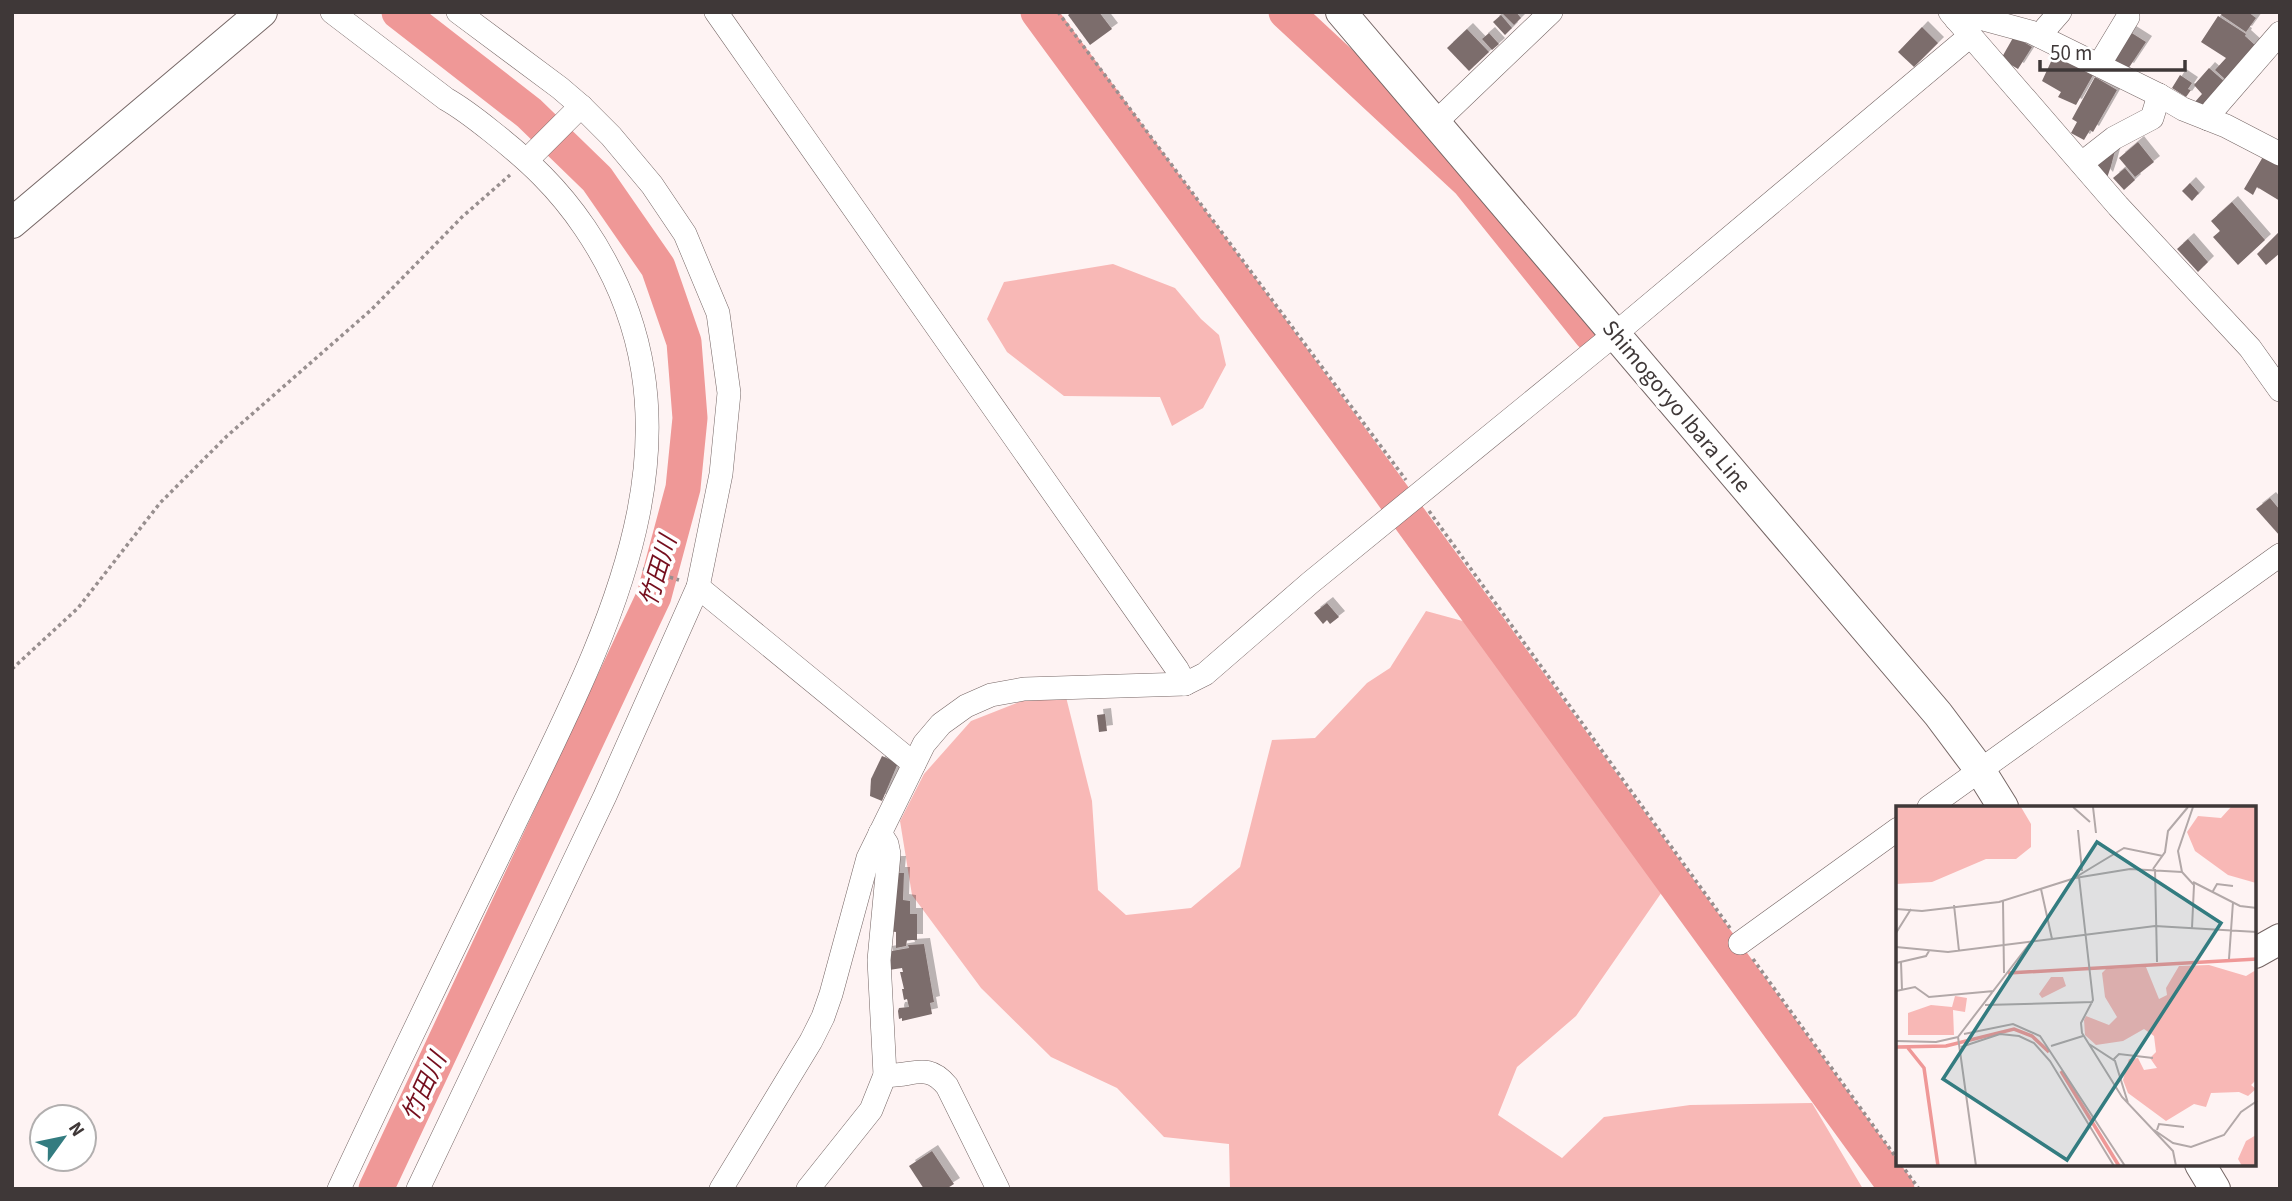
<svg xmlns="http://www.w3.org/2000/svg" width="2292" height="1201" font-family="'Source Sans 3','Noto Sans JP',sans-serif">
	<defs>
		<filter id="shadow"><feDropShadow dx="6" dy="-6" stdDeviation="0" flood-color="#0004"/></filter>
	</defs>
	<rect width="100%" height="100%" fill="#fef3f3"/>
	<g fill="#f8b8b6">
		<path d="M1113,264L1175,288L1201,319L1219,335L1226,365L1203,408L1172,426L1160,397L1064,396L1007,352L987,319L1004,282Z"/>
		<path d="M1426,611L1470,623L1664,889L1576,1016L1517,1067L1498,1115L1562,1158L1604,1117L1690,1105L1812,1103L1863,1189H1230L1229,1144L1164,1137L1117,1088L1051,1057L981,988L912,895L900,821L924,774L971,721L1024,700L1066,697L1092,801L1098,890L1126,915L1191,908L1240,867L1272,740L1315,738L1367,683L1390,668Z"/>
	</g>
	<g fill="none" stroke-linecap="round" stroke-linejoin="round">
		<g stroke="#ef9897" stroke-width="35">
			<path d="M1038,12L1378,475L1897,1189"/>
			<path d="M1286,12L1469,182L1591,334"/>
			<path d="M376,1189L654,596L683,488L690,418L684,342L658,267L597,179L529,113L399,12"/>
		</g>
	</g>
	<g fill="#7c6d6c" filter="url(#shadow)">
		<path d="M1072,12H1099L1112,29L1090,45L1068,15Z"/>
		<path d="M1501,12H1516L1521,18L1514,25Z"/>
		<path d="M2223,12H2248L2256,18L2246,32L2221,15Z"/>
		<path d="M1501,15L1512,28L1505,35L1493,22Z"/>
		<path d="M2218,16L2246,34L2245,36L2256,46L2226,80L2215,70L2226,58L2201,42Z"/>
		<path d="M1922,27L1938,43L1914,67L1898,52Z"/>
		<path d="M1467,29L1489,52L1469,71L1447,48Z"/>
		<path d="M2127,30L2146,42L2128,69L2110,58Z"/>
		<path d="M1489,33L1499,44L1492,50L1482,39Z"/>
		<path d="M2014,36L2032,47L2018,69L2001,59Z"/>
		<path d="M2055,53L2093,75L2076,105L2058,97L2061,92L2042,81Z"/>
		<path d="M2209,68L2225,82L2199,109L2193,104L2202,94L2194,85Z"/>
		<path d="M2180,75L2192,83L2188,89L2191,90L2186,97L2172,88Z"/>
		<path d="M2095,77L2117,90L2093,132L2090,130L2084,140L2071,133L2077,122L2072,119Z"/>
		<path d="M2138,142L2154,162L2135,177L2119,158Z"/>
		<path d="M2116,147L2111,166L2107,178L2092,161Z"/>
		<path d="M2264,155L2280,164V201L2257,187L2253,195L2244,189Z"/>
		<path d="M2125,168L2135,180L2124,190L2113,178Z"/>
		<path d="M2190,183L2199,193L2192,201L2182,191Z"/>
		<path d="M2232,202L2265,240L2238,265L2213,237L2220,231L2211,221Z"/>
		<path d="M2278,233L2280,236V253L2266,265L2257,254Z"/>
		<path d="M2188,239L2208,262L2198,272L2177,249Z"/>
		<path d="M2270,498L2280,510V536L2256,509Z"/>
		<path d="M1327,603L1339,617L1330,624L1327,620L1323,624L1314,613Z"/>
		<path d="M1105,714L1107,731L1099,732L1097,715Z"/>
		<path d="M882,756L898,763L882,801L870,796L871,779Z"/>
		<path d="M893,862H900L899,873H904L903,900L910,901V914H917V940H907L906,946L896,948V932L888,931Z"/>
		<path d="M924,944L934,1002L930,1003L932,1014L902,1021V1018L899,1019L898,1011L899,1008L909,1007L907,999L904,1000L902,989H904L900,972H903L902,968L889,970L886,952L909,948L908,945Z"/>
		<path d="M932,1151L954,1184L946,1189H924L909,1166Z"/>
	</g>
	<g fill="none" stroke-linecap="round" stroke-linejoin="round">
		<defs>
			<g id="minor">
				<path d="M332,12L446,99C462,108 476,119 491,131C529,161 558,188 585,228C725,435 598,648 505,843C449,958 393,1073 339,1189"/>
				<path d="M716,12L1177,669L1185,684"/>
				<path d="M1950,12L2118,206L2250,348L2280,390"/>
				<path d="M1956,19L1972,16L2031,32L2159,95L2183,109L2226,126L2280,154"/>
				<path d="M2042,37L2046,28L2060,12"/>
				<path d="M2099,65L2128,17"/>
				<path d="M2208,119L2213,110L2280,33"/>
				<path d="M1436,122L1551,12"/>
				<path d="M527,160L581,106"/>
				<path d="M2082,163L2114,138L2152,118L2159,95"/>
				<path d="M698,587L914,764"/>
				<path d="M1929,807L2280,555"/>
				<path d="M1740,943L1898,829"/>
				<path d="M885,1075C912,1077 927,1061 947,1086L998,1189"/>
				<path d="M418,1189L605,796L698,587L721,474L729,393L718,313L685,234L652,185L611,136L581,106L560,88L458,12"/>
				<path d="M721,1189L811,1041L823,1017L831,994L868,858L924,744L941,724L966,706L991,695L1024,689L1185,684L1205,674L1310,583L1615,334L1970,36"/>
				<path d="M808,1189L871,1110L885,1075L879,960L889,854L887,844L880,833"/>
			</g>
			<g id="major">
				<path d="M1341,12L1938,714L1980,770L2003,807"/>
				<path d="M12,223L262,12"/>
				<path d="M2255,953L2280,939"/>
				<path d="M2200,1164L2215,1189"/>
			</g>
		</defs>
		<use href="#minor" stroke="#756665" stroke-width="24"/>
		<use href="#major" stroke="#756665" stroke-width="32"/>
		<g stroke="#988f8f" stroke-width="3.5" stroke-dasharray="3.5 3.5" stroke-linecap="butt">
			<path d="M1058,12L1406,480"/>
			<path d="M1429,511L1730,928"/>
			<path d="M643,569L679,580"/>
			<path d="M12,669L78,608L160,503L227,436L371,310L462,217L510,175"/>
			<path d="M1753,959L1898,1160"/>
			<path d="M1901,1164L1919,1189"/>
		</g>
		<use href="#minor" stroke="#fff" stroke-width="23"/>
		<use href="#major" stroke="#fff" stroke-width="30"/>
	</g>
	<g text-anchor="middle" stroke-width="7" stroke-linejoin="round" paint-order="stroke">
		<g font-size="23" fill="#3f3838" stroke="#fff">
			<text transform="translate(1677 406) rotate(50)" y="8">Shimogoryo Ibara Line</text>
		</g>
		<g font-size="24" font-style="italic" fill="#750e1d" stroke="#fff">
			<text transform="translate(658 571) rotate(-73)" y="8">竹田川</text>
			<text transform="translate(424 1087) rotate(-65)" y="8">竹田川</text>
		</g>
	</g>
	<g transform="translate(1896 806)">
		<rect width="360" height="360" fill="#fef3f3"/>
		<path d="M0,1H125L135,18V41L120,53H90L36,76L0,78ZM335,1H360V77L332,69L299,45L291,26L302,10L325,12ZM313,159L350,170L360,164L361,273L355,279L360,283L352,290L343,286L315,287L310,301L298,298L270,315L232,287L227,274L233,253L242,252L248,264L261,262L254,252L260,246L258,230L248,223L227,235L200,239L189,229L188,214L190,210L213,219L221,211L209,191L206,167L210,163L250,161L263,193L271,189L270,182L283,160ZM155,171H167L170,180L146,192L143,188ZM59,190L71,192L69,206L57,204L58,229H12V207L35,199L56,201ZM360,329V360H346L342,353L350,335Z" fill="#f8b8b6"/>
		<path fill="none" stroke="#ef9897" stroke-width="3.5" d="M112,167L361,153M0,241L50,240L118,223L136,230L153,246M12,242L28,262L42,360M165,265L223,360"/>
		<path fill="none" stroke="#b2a8a8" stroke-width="2" d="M177,1L194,16M197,1L200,27M182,24L186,65M257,63L269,46L272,25L292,1M259,63L261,156M180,71L228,42L267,50M183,71L197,194L185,217L186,227L226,291L277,345L280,360M297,76L344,100L361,102M145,83L156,133M317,85L321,78L337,80M107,95L108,167M58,99L63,145M0,103L26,105L103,96L179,72L234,63L286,66M296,122L298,79L286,66L282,45L297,1M0,127L15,103M0,141L52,146L259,120L361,126M333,153L337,96M5,156L6,184M0,157L30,150L33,145M0,185L19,181L33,191L98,185M89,199L197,196M68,228L117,218L144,230L229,360M0,235L40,236L62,231M193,238L219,255L232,297M155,240L187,230M65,241L104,228L123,230L138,237L154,255L218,360M217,254L223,248L257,252M258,324L277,337L295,341L328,329L345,306L361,295M261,324L263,318L288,321M80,360L62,231L134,137"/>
		<path fill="#337c80" fill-opacity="0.15" stroke="#337c80" stroke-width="3.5" d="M201,36L325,117L171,354L47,273Z"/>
		<rect width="360" height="360" fill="none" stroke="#3f3838" stroke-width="3.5"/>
	</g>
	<rect width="2292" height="1201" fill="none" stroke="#3f3838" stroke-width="28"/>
	<g transform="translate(63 1138) rotate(57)"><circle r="33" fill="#ffffff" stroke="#b2afaf" stroke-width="2"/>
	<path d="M0-5L12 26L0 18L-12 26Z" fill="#337c80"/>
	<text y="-10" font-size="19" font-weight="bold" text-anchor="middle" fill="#3f3838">N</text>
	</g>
	<path d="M2040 60v10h145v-10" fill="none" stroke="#3f3838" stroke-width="3.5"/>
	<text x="2050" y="60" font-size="21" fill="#3f3838" stroke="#ffffff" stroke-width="5" paint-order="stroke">50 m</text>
</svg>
